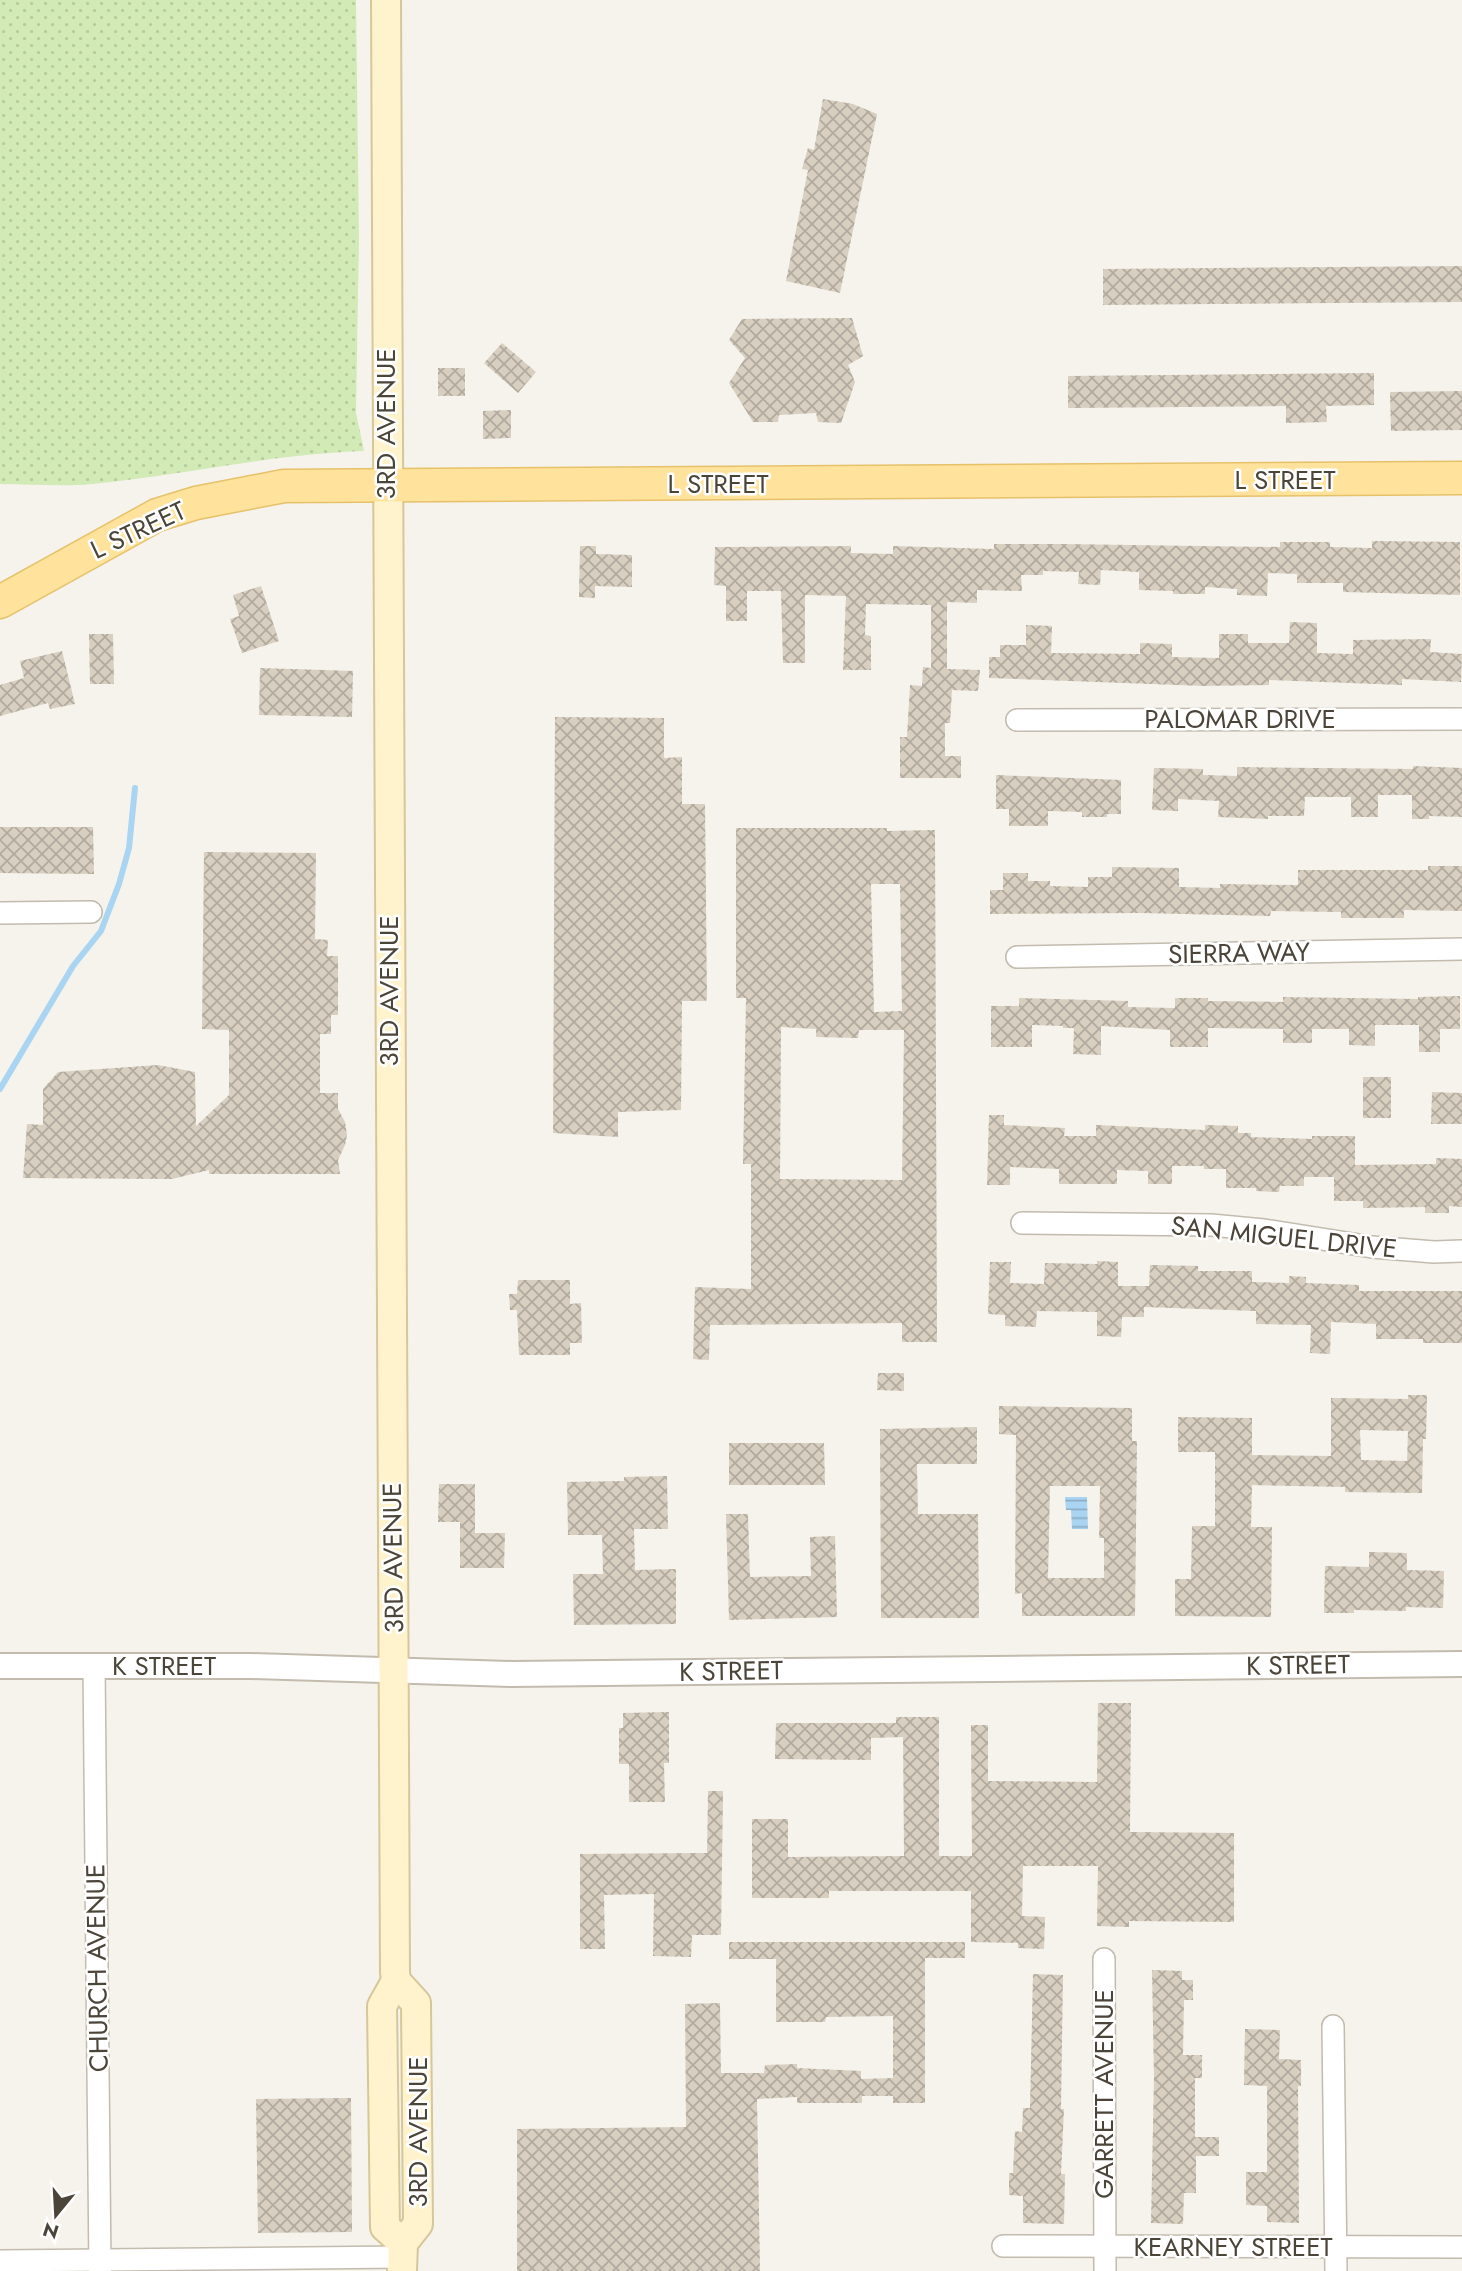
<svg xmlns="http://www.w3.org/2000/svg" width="1462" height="2271" font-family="Jost,sans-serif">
	<defs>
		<pattern id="grass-dots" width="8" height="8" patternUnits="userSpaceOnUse" patternTransform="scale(1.75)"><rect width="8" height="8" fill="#d2eab5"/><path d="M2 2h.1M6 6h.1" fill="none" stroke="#b6ca9c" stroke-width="1.8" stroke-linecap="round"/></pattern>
		<pattern id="water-rules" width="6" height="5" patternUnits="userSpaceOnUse" patternTransform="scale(1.75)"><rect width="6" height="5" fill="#a9d4f2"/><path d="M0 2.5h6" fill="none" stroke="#8caec5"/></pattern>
		<pattern id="building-cross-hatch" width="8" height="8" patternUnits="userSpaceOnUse" patternTransform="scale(1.75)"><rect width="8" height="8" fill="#d8cfc1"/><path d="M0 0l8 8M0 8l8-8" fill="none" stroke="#b1aa9e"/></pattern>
	</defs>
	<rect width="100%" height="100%" fill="#f6f3ec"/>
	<path fill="url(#grass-dots)" d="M0,0H356L359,239L356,413L364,451C272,454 183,475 92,484C62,487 30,484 0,484Z"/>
	<path fill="url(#water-rules)" d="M1065,1497H1087L1088,1529H1072L1071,1510H1066Z"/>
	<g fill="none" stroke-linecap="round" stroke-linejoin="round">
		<path stroke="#a9d4f2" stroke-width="6" d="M0,1089L73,966L101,931L119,884L129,848L135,788"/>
	</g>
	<g fill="url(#building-cross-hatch)" fill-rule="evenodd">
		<path d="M823,99L853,104L877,114L840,293L786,281L808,170L802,169L808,148L814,150Z"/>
		<path d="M1462,266V302L1103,305V269Z"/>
		<path d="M852,318L863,356L848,365L855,382L841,423L818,422L816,413L779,415L778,422H753L729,383L745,358L729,340L742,319Z"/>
		<path d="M502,343L536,372L518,393L484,363Z"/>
		<rect x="438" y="368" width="27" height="28"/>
		<path d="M1374,373V405L1326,406L1327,422L1286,423V406L1068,408V376Z"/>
		<path d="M1462,391V430L1391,431L1390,392Z"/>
		<path d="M511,410V438L483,439V411Z"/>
		<path d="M1372,541L1460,542V595L1343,592V583H1297V574L1268,573L1267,596L1237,595V589L1205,587V594H1173V591L1139,590V572L1101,570L1100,585L1078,584L1079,572L1043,571V575H1021L1022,591L977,590V603L947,602V669L980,670L978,691L952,690L950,723H945V756H961V778H900V737H907L910,685L922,686L923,667L931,668V605L866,604L865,635L871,636V670H843L846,596L805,595V663H783L781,591H747V621H726V586L714,585L715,547L851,546V553L893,554V546L994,549V544H1061L1280,547V542H1330V547L1372,548Z"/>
		<path d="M580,546H596V554L632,555V587L595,586V598L579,597Z"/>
		<path d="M261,586L279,641L242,653L230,619L239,616L233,595Z"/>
		<path d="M1290,622L1317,623V653L1353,654V640L1431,639L1430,652L1462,654L1461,682L1402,679V685L1269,680V685L1204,686L989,678V657H1000V645H1026V625L1052,626L1051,653L1140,654V643L1172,644V657L1219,658V634H1248V643H1289Z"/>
		<path d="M89,634H113L114,684H90Z"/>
		<path d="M62,651L75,704L50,709L48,703L0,716V685L24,678L20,661Z"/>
		<path d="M260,668L353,671L352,717L259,715Z"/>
		<path d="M555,717L664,718V758L682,757V804H705L707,998L706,1001H682L681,1110L618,1112V1137L553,1133Z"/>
		<path d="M1413,766L1462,768V817L1429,816V819H1412V795H1378V817H1351V797H1305L1304,816H1268V819L1218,817L1219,801L1178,799V811L1152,810L1154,768L1203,769V775L1237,776V767L1413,769Z"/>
		<path d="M996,775L1121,780V814H1107V817H1082V812L1048,811V826H1009V809H996Z"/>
		<path d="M0,827H93L94,874L0,873Z"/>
		<path d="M736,828H887V831L935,830L937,1342H902V1323L710,1325L709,1360L693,1359L695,1287L751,1289V1164H743L746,998H736ZM871,884H900L902,1011L874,1012ZM781,1027L816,1029V1037L858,1038L859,1030H904L902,1180L780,1179Z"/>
		<path d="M204,852L316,853L315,939L328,940L327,956H338V1015H331V1034H320V1093H338V1109L345,1122L347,1135L345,1145L338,1160L340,1174H209V1170L172,1179L23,1178L27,1124L43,1125V1089L58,1072L158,1065L195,1072L196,1126L229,1095V1030L202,1029Z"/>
		<path d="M1428,866H1462V911L1404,910V918H1341V912L1271,911L1270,916L1141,913L990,914V890H1003V873H1028V881H1050V886L1088,887V877H1112V867L1179,868V887L1220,888V884L1298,885V870H1428Z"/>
		<path d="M1460,996V1029H1440V1052H1419V1025H1375V1046L1349,1045V1029H1312V1043H1283V1029L1208,1028V1047H1170V1030L1101,1026V1055L1073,1054L1074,1028H1063V1026L1032,1025V1047H991V1006H1019V998L1128,1001V1007L1175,1008V998H1208V1001L1283,1002V997L1418,999V997Z"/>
		<rect x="1363" y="1077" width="28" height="41"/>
		<path d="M1432,1092L1462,1093V1124H1431Z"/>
		<path d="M989,1115H1004V1125L1065,1128L1064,1136H1096V1125L1205,1130V1125L1238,1126V1133H1251V1137L1312,1139V1136H1355V1165L1436,1164V1158L1462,1159V1207L1449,1206V1213H1425V1207L1363,1208V1201H1334V1177H1304V1186H1280L1279,1192L1256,1191V1188H1226V1169H1204V1166H1172V1184H1148V1171L1117,1170V1184H1059V1169L1010,1167V1185H987Z"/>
		<path d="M1097,1261L1118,1262V1286H1149L1150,1265L1198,1266V1271H1252V1282L1289,1283V1276L1306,1277V1283L1359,1285V1291H1462V1343H1423V1339H1376V1324L1331,1322L1330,1354L1310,1353L1311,1325L1256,1324V1311L1144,1307V1317H1122L1121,1337L1097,1336V1312L1037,1311L1036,1327L1005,1326V1315L988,1314L990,1262H1011L1010,1283L1044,1284L1045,1263L1097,1264Z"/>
		<path d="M518,1280H570V1304L581,1303L582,1343H570V1355H519L517,1310H510L509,1294H517Z"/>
		<path d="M878,1373H904V1391L877,1390Z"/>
		<path d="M1408,1395H1427L1426,1439H1423L1422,1493L1345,1492V1487L1252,1485L1251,1527H1272L1271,1617L1175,1616V1579H1191L1192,1526H1215V1452H1178V1417L1252,1418V1455L1331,1456V1398L1408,1399ZM1360,1430L1408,1431L1407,1461L1361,1460Z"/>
		<path d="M999,1406L1132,1408V1441H1137L1135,1616H1022V1593L1015,1594L1016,1435L999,1434ZM1050,1486H1100L1099,1538H1104V1578H1048Z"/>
		<path d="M977,1427V1464H917L918,1514H978L979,1618H881L880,1429Z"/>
		<path d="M729,1443H824L825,1485H729Z"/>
		<path d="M667,1476L668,1529H634L635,1570L676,1569V1624L574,1625L573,1574H603L602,1535H568L567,1482L624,1481V1477Z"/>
		<path d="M439,1484H475V1533H505L504,1568H460V1522H438Z"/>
		<path d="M726,1514H748L750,1577L811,1576L810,1537L835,1536L837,1617L729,1620Z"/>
		<path d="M1369,1552L1407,1553V1570L1444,1571L1443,1608L1406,1607V1611L1354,1610V1613H1324L1325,1566L1369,1567Z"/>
		<path d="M1098,1703H1131L1130,1832L1234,1833V1922L1129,1921V1927L1097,1926L1098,1866H1023L1022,1916L1045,1917L1044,1949L1018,1948V1943L971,1942V1891H829V1898H752V1819H788V1857L904,1856L903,1737L871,1738V1760L775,1759L776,1723H896V1717H939V1856H972L971,1725H988V1781L1097,1782Z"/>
		<path d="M669,1712V1763H664L665,1802H629V1764H619V1728H623V1713Z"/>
		<path d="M708,1791H723L721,1935H692L691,1957L653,1956L654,1894L604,1895L605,1949H580V1854L707,1853Z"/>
		<path d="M729,1942H965V1958H925V2103H893V2096H862V2103H797V2097L757,2099L760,2271H517V2129L686,2127L685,2004L720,2003L721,2073H764L765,2065L797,2064V2068L861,2071V2079L893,2078V2016L826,2017L825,2022H776V1959H729Z"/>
		<path d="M1152,1970L1182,1971V1980H1193V2000H1184L1183,2055H1202V2078H1195V2137H1219V2156H1196V2193H1184L1183,2224L1151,2223L1154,2077Z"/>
		<path d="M1033,1974L1063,1975L1061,2109H1064L1061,2174H1065L1064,2224L1023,2223V2196L1009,2195V2173H1013L1015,2131L1022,2132L1023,2108H1030Z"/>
		<path d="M1245,2029L1280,2030L1279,2059L1301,2060V2086H1298L1299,2223L1267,2222V2206L1246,2205V2172H1267V2086L1244,2085Z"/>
		<path d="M351,2098L352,2232L258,2233L256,2099Z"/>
	</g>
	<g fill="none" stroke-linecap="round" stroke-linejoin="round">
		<defs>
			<g id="minor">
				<path d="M1017,720L1462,719"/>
				<path d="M0,913L91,912"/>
				<path d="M1017,957L1462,949"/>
				<path d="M1022,1223L1211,1225L1264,1230L1372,1247L1434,1252L1462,1251"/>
				<path d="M94,1665L100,2271"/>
				<path d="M1104,1959L1105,2271"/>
				<path d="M1333,2026L1336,2271"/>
				<path d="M1003,2246L1462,2247"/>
				<path d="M0,2261L403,2257"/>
			</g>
			<path id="tertiary" d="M0,1666H251L512,1674L1462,1664"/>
			<g id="secondary">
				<path d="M386,0L395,1972L396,1981L416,2003L418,2224L403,2243L402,2271"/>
				<path d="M396,1981L382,2006L385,2227L403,2243"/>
			</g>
			<path id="primary" d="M0,602L157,515L196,503L284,486L1462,478"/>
		</defs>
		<use href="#minor" stroke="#c2bbae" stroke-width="24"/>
		<use href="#tertiary" stroke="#c2bbae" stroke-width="28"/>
		<use href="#secondary" stroke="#d6c79b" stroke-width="32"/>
		<use href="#primary" stroke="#e6c16a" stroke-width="35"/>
		<use href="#minor" stroke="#fff" stroke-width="21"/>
		<use href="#tertiary" stroke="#fff" stroke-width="24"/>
		<use href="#secondary" stroke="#fff3cd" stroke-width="28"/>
		<use href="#primary" stroke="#ffe39c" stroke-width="32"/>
	</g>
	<g text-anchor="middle" stroke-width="5" stroke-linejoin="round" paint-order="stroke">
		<g font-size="26" fill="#4b4439" stroke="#fff">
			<text transform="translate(386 424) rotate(-90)" y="9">3RD AVENUE</text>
			<text x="1285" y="489">L STREET</text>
			<text x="718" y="493">L STREET</text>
			<text transform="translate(138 530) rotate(-25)" y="9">L STREET</text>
			<text x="1240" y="728">PALOMAR DRIVE</text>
			<text transform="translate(1239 953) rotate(-1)" y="9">SIERRA WAY</text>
			<text transform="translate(389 991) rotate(-90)" y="9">3RD AVENUE</text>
			<text transform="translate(1284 1237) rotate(6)" y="9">SAN MIGUEL DRIVE</text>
			<text transform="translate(393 1558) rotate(-91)" y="9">3RD AVENUE</text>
			<text transform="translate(1298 1665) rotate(-1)" y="9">K STREET</text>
			<text x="164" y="1675">K STREET</text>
			<text transform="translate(731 1671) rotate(-1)" y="9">K STREET</text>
			<text transform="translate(97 1968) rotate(-91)" y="9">CHURCH AVENUE</text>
			<text transform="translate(1104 2094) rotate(-90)" y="9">GARRETT AVENUE</text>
			<text transform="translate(418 2132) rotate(-90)" y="9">3RD AVENUE</text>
			<text x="1233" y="2256">KEARNEY STREET</text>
		</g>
	</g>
	<g transform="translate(56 2215) rotate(198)" stroke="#ffffff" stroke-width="5" paint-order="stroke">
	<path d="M0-5L12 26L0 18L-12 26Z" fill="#4b4439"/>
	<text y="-10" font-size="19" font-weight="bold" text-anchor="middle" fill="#4b4439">N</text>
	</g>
</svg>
